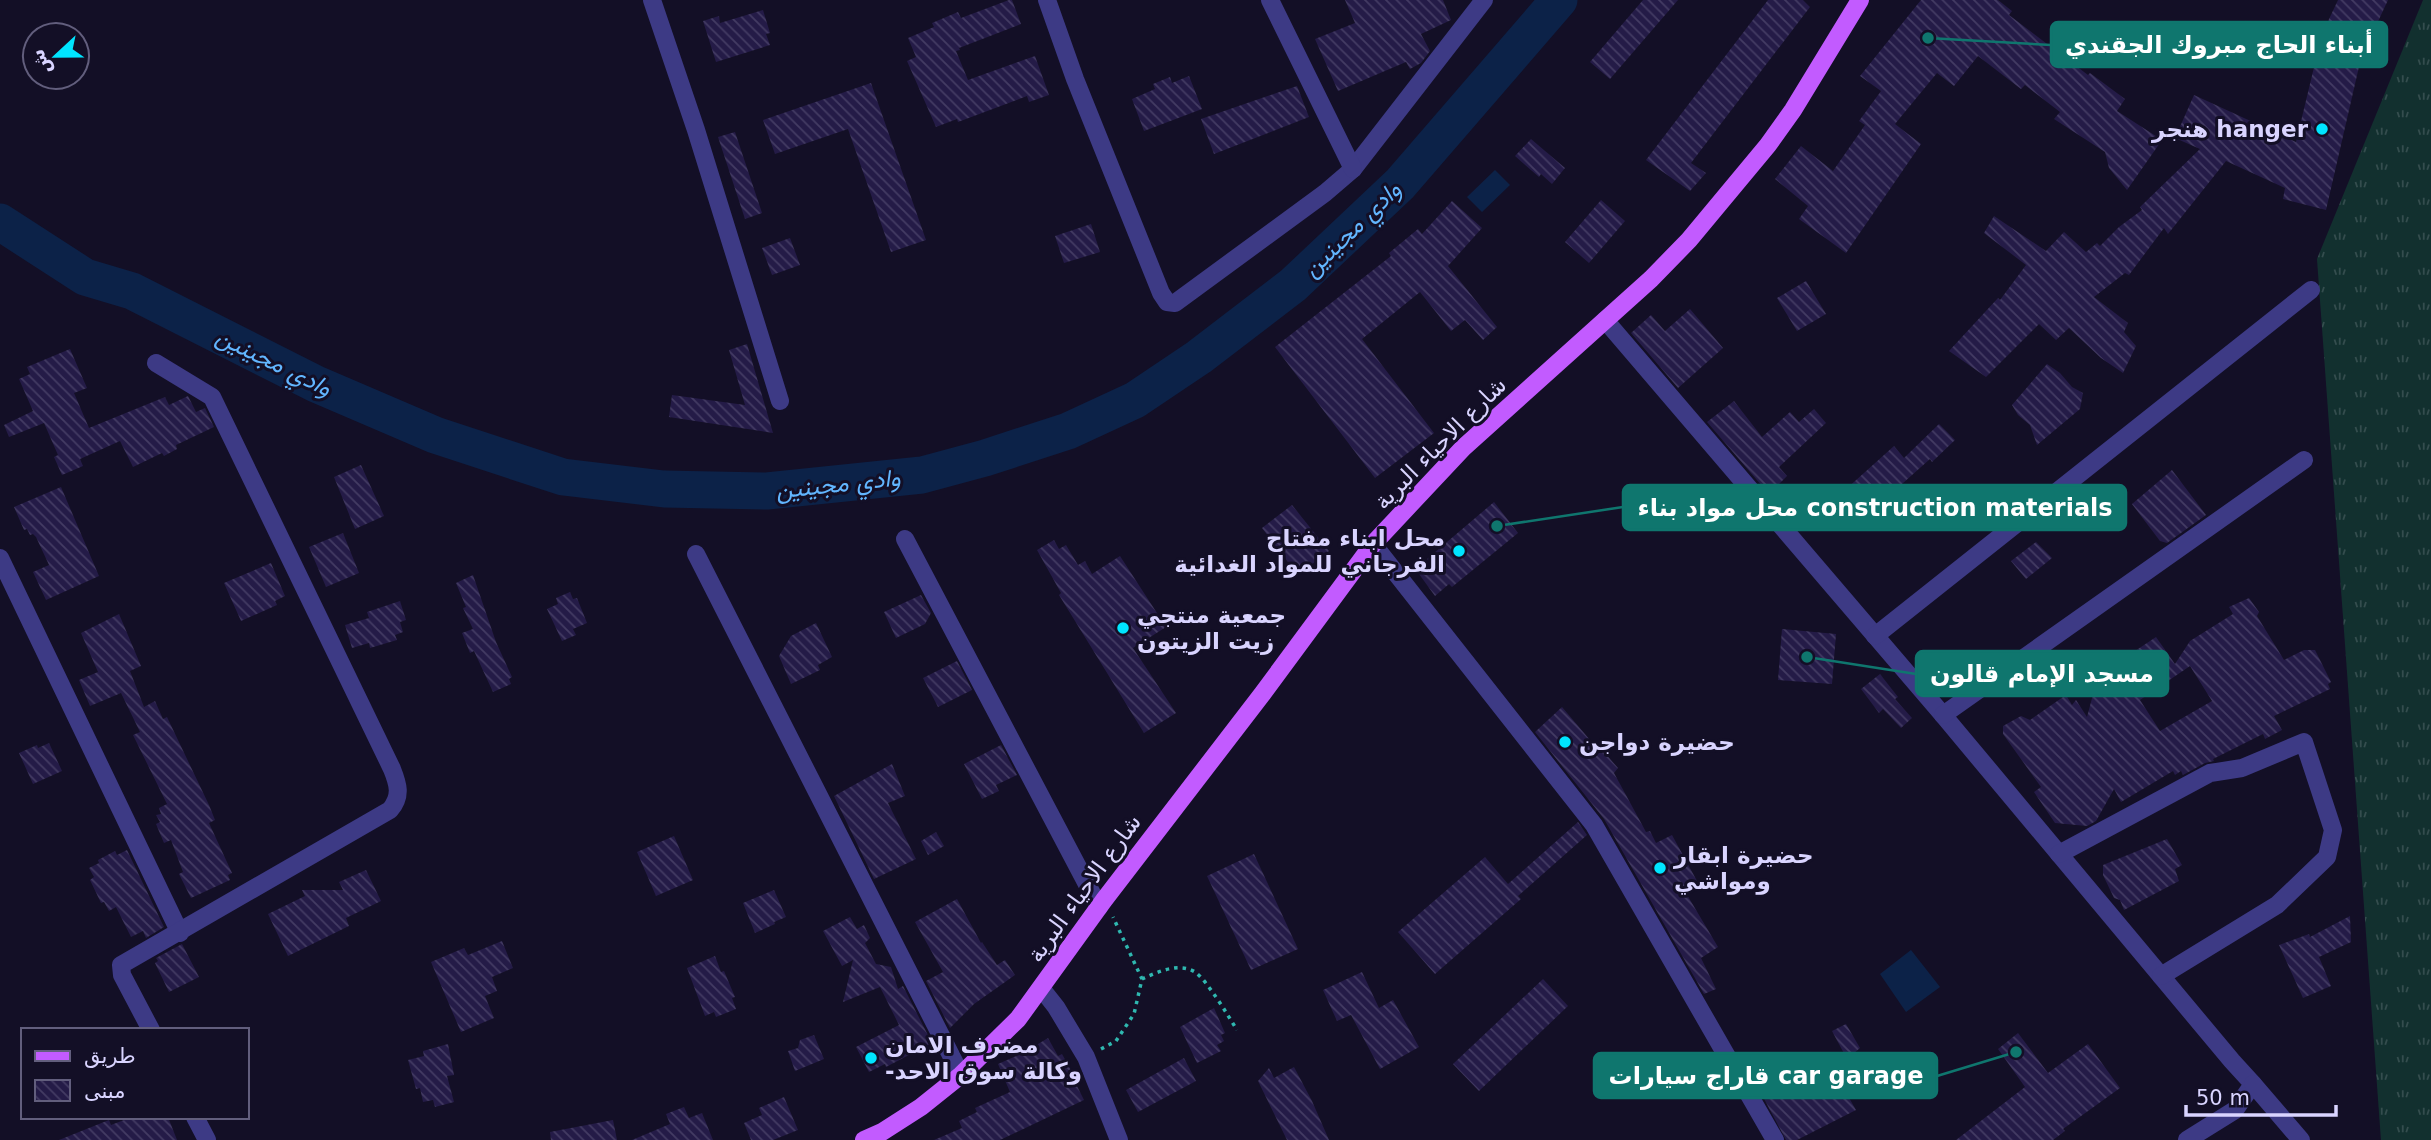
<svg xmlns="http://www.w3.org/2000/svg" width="2431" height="1140" font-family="'DejaVu Sans',Vazirmatn,sans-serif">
	<defs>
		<pattern id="grass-tufts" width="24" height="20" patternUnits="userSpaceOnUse" patternTransform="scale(1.75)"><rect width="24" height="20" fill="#12302f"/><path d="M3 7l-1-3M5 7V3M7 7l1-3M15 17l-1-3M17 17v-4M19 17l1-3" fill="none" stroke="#344d4e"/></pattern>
		<pattern id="building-back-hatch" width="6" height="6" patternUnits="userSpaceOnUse" patternTransform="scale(1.75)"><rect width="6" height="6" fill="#241b47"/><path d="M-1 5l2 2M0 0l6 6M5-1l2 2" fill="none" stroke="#433b63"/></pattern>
	</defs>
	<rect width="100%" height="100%" fill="#130f26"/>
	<path fill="url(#grass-tufts)" d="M2423,0H2431V1140H2381L2317,259Z"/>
	<g fill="#0c2248">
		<path d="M1495,170L1510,185L1482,212L1467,197Z"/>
		<path d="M1911,950L1940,987L1906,1012L1880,974Z"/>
	</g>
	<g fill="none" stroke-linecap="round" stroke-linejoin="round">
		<path stroke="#0c2248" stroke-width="37" d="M0,222L85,277L132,291L316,384L435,435L563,477L664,489L767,491L922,475L985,458L1068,431L1135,400L1199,357L1293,285L1400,184L1559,0"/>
	</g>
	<g fill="url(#building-back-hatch)" fill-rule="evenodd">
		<path d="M1009,0H1012L1021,24L959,48L960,50L956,51L968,80L1035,56L1049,95L1029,102L1027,96L958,122L957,119L936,127L907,61L916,57L908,38L934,27L932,23L958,12L961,18Z"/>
		<path d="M1345,0H1443L1451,20L1421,34L1430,51L1421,63L1410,69L1406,62L1338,91L1315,39L1355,23Z"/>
		<path d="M1643,0H1678L1610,79L1590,62Z"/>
		<path d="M1768,0H1803L1810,7L1691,163L1706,173L1690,191L1646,160Z"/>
		<path d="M1921,0H1998L2012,11L2009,15L2088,75L2090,73L2125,99L2117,111L2162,140L2127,190L2109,168L2105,152L2054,119L2060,112L2025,85L2021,89L1978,56L1954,86L1937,73L1895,124L1921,144L1846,253L1799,219L1808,206L1775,179L1801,146L1833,171L1865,125L1859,121L1881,91L1860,76Z"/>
		<path d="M2338,0H2388L2361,58L2326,210L2283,199L2285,188L2226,161L2168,234L2164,228L2129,275L2125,273L2094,297L2128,323L2124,332L2136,346L2123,373L2101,358L2069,328L2056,340L2039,324L1986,377L1949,351L1998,298L2000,300L2026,265L1984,233L1994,216L2046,251L2064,232L2086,252L2097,243L2100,246L2119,227L2142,210L2140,207L2200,149L2175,138L2194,95L2296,142L2322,34Z"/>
		<path d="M763,10L770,33L766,34L770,45L716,62L703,21L719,16L720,23Z"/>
		<path d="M1189,76L1202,109L1144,131L1132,99L1155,89L1153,84L1170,77L1172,83Z"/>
		<path d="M871,83L926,240L891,252L848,129L775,154L763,120Z"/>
		<path d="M1297,86L1309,117L1214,154L1201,119Z"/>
		<path d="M735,132L762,213L745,219L718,137Z"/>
		<path d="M1531,139L1565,168L1552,184L1541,174L1539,177L1515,156Z"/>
		<path d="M1601,200L1625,221L1589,263L1565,242Z"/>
		<path d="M1452,201L1482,228L1448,266L1497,327L1483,340L1465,320L1451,331L1420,292L1362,339L1434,433L1375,478L1275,347L1391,256L1389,253L1418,229L1422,234Z"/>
		<path d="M1091,224L1100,252L1064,263L1055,236Z"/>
		<path d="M790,238L800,265L772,275L762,248Z"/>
		<path d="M1806,281L1826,314L1797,331L1777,298Z"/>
		<path d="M1690,309L1723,348L1678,388L1631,333L1651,315L1665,331Z"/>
		<path d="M747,344L773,433L669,417L672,395L745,405L729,350Z"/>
		<path d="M70,349L87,388L74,393L89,428L165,397L169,405L188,396L196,412L205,408L214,427L176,445L177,449L164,456L162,453L133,467L120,441L80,459L83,466L62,475L54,457L58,455L44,423L9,437L4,425L33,411L19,379L30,374L27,367Z"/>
		<path d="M2047,364L2060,373L2072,387L2083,393L2080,409L2037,445L2030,425L2018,415L2012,405Z"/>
		<path d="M1734,401L1762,437L1790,412L1799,422L1814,409L1826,423L1779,467L1787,476L1769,494L1707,422Z"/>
		<path d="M1939,424L1955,440L1932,462L1930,459L1857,524L1835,499L1894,446L1904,458Z"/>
		<path d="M361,465L384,516L355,529L334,477Z"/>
		<path d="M2172,470L2206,515L2167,543L2160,541L2132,504Z"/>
		<path d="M61,487L99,576L46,600L33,572L49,565L36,537L33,534L30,535L27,529L24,530L14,507Z"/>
		<path d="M1494,502L1518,533L1452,587L1449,584L1435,596L1419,574L1432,564L1427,559Z"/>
		<path d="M1292,505L1329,551L1298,575L1262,528Z"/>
		<path d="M343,533L359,573L326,587L309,547Z"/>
		<path d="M1054,540L1059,549L1066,545L1078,565L1085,561L1092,574L1120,556L1166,627L1133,648L1176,713L1144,733L1059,595L1061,593L1037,550Z"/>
		<path d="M2036,542L2052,558L2026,579L2011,561Z"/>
		<path d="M271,563L285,596L275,601L277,605L241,621L224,583Z"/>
		<path d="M473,575L496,642L512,677L509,679L511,684L493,692L474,651L470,653L462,633L473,629L463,608L466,607L456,583Z"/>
		<path d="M570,592L573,599L577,598L587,623L573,629L576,635L562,641L547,609L558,604L556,598Z"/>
		<path d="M921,595L931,613L925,624L896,638L884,612Z"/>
		<path d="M2249,598L2259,612L2257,616L2284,660L2304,650H2315L2331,682L2328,684L2330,689L2274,716L2282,730L2265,739L2263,734L2213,759L2214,761L2205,763L2183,775L2181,771L2175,775L2173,771L2121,802L2114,789L2096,821L2087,826L2055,823L2034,792L2041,787L2003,734V726L2021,716L2030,720L2066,695L2072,705L2076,700L2087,717L2095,687L2134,662L2129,655L2156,637L2175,664L2190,641L2233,614L2229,607ZM2190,666L2212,701L2160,731L2140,700Z"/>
		<path d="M400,601L406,620L400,622L403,632L395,635L397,640L370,648L369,643L352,648L345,625L369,618L367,612Z"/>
		<path d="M119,614L141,666L130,671L144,707L155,701L163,719L167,717L209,805L215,820L209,823L232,873L228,875L230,880L191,898L179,874L183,872L171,840L164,843L156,824L160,822L156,815L161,814L159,808L167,804L133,735L140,732L121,693L90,706L79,680L98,672L81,633Z"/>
		<path d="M816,623L832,657L818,665L820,670L791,684L779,656L791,636Z"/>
		<path d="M1782,629L1836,634L1832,684L1778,680Z"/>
		<path d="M957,661L972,690L938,707L923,678Z"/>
		<path d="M1880,674L1898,697L1895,699L1912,718L1901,728L1883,709L1879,713L1861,689Z"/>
		<path d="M1562,707L1601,753L1603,751L1618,768L1614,773L1646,832L1650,831L1656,843L1672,835L1697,881L1683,888L1718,947L1701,958L1716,989L1704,994L1604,819L1535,732Z"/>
		<path d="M49,743L62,771L33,784L19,753L37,745L38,748Z"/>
		<path d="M1001,745L1017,775L996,785L999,791L982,799L964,764Z"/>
		<path d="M892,764L905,796L888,803L916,859L874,879L834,796Z"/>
		<path d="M1578,822L1587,835L1518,896L1521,899L1435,974L1398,932L1485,857L1508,884Z"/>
		<path d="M936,832L944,846L928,855L921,841Z"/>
		<path d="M674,836L693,880L656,896L637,852Z"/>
		<path d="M2167,839L2182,865L2175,869L2179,881L2124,910L2120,900L2114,898L2103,875V865Z"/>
		<path d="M127,850L164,927L146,938L143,931L131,937L116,907L109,911L104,902L101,903L90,880L94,877L89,868L99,863L98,860L115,851L117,855Z"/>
		<path d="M1254,854L1298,949L1251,970L1207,876Z"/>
		<path d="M366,870L381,901L346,918L349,926L288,956L268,914L305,896L302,890H343L339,882Z"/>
		<path d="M774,890L786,917L774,922L775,924L755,933L743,903Z"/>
		<path d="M957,899L981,943L982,942L997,965L1005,960L1015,975L974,1004L950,1028L926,981L943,972L915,922Z"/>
		<path d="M2350,916L2351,942L2319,957L2331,986L2303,998L2279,945L2309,934L2310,937Z"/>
		<path d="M850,917L857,929L864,925L870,938L865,943L876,964L891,967L898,989L903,986L932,1043L886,1067L885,1064L869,1072L856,1047L899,1025L880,987L843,1002L853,960L842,966L823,931Z"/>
		<path d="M502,941L513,968L492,977L497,991L485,996L494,1018L461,1032L431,962L464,948L468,955Z"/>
		<path d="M182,944L199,977L169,992L155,963L158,961L156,958Z"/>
		<path d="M715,956L721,972L724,971L735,997L732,998L736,1009L716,1017L714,1012L705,1016L687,968Z"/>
		<path d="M1362,972L1379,1008L1393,1000L1419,1047L1380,1069L1351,1015L1337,1021L1323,990Z"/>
		<path d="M1543,979L1568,1006L1479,1091L1453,1064Z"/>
		<path d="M1214,1008L1225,1033L1221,1035L1224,1041L1217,1045L1221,1051L1197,1063L1180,1027Z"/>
		<path d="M1846,1024L1860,1048L1847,1059L1832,1031Z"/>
		<path d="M2018,1033L2048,1073L2088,1044L2120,1088L2063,1129L2065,1131L2053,1140H1956L2025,1087L1998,1049Z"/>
		<path d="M814,1035L824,1059L795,1071L788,1051L798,1048L800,1040Z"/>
		<path d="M1048,1038L1058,1056L1062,1054L1076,1079L1074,1080L1084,1100L1000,1140H934L962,1128L959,1121L977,1112L975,1108L1010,1092L998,1064L1023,1053Z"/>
		<path d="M448,1044L454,1075L447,1076L454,1102L435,1107L433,1100L423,1102L420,1088L416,1089L408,1060L424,1056L423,1051Z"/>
		<path d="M1793,1054L1807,1082L1832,1068L1856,1110L1797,1140H1786L1754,1080Z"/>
		<path d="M1184,1058L1196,1081L1138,1112L1126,1090Z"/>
		<path d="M1294,1067L1312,1101L1329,1140H1287L1258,1081L1269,1068L1274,1078Z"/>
		<path d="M784,1097L798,1130L773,1140H751L744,1123L762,1115L759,1108Z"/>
		<path d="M684,1107L689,1118L702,1113L713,1140H632L670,1124L666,1114Z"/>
		<path d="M132,1117H168L177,1140H59L109,1120L111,1125Z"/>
		<path d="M613,1120L617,1140H551L550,1132Z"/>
	</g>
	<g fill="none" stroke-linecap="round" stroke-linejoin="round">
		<g stroke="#2fb8b0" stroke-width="3.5" stroke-dasharray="3.5 5" stroke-linecap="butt">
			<path d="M1142,979C1157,972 1179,962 1195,972C1206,979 1229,1017 1237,1030"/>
			<path d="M1101,1049L1116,1041L1134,1014L1142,979L1113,917"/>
		</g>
		<g stroke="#3d3a85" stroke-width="18">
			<path d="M652,0L696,130L780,401"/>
			<path d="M1047,0L1075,79L1161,293L1167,302L1175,303L1325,193L1353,169L1484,0"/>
			<path d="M1270,0L1353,169"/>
			<path d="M1605,320L1943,715L2232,1061L2253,1084L2235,1110L2187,1140"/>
			<path d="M905,539L1099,907"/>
			<path d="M1373,544L1594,825L1775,1140"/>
			<path d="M696,554L961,1075"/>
			<path d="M0,558L180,933"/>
			<path d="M1875,636L2311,290"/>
			<path d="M1943,715L2304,460"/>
			<path d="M2059,854L2210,773L2242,768L2304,742L2333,830L2327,857L2277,905L2161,976"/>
			<path d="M1041,988L1056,1007L1086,1057L1119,1140"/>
			<path d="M151,1030L122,975L121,965L390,810C402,796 398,784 392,769L212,397L156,363"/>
			<path d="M2253,1084L2301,1140"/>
			<path d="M195,1117L207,1140"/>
		</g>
		<path stroke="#c25bff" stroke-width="18" d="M864,1140L882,1132L921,1107L961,1075L1018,1019L1104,900L1263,693L1373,544L1463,448L1651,279L1689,240L1768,145L1793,110L1860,0"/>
	</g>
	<g fill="#00e5ff" stroke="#130f26" stroke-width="2.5">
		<circle cx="2322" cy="129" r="7"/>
		<circle cx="1459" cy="551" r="7"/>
		<circle cx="1123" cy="628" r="7"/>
		<circle cx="1565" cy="742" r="7"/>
		<circle cx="1660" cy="868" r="7"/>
		<circle cx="871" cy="1058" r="7"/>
	</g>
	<g text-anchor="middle" stroke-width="6" stroke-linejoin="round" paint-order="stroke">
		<g font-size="23" font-weight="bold" fill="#d9d4ff" stroke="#130f26" text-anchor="start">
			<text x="2308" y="137" text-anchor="end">هنجر hanger</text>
			<text x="1445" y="546" text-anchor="end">محل ابناء مفتاح<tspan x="1445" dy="26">الفرجاني للمواد الغدائية</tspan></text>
			<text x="1137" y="623">جمعية منتجي<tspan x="1137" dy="26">زيت الزيتون</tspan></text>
			<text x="1579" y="750">حضيرة دواجن</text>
			<text x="1674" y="863">حضيرة ابقار<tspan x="1674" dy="26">ومواشي</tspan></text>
			<text x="885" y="1053">مضرف الامان<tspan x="885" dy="26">-وكالة سوق الاحد</tspan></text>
		</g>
		<g font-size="23" fill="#d9d4ff" stroke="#130f26">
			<text transform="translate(1440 443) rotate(-45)" y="8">شارع الاحياء البرية</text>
			<text transform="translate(1084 888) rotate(-54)" y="8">شارع الاحياء البرية</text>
		</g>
		<g font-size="24" font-style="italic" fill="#62b6ff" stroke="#130f26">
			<text transform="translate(1352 229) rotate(-44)" y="8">وادي مجينين</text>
			<text transform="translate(274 362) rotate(26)" y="8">وادي مجينين</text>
			<text transform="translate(838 484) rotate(-6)" y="8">وادي مجينين</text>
		</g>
	</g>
	<path fill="none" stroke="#0f766e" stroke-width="2.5" d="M1928 38L2051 45M1497 526L1623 507M1807 657L1916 674M2016 1052L1937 1076"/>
	<g fill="#0f766e" stroke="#130f26" stroke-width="2.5">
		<circle cx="1928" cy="38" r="7"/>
		<circle cx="1497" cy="526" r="7"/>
		<circle cx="1807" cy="657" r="7"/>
		<circle cx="2016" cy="1052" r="7"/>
	</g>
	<g fill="#0f766e" stroke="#0f766e" stroke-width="2.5">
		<rect x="2051" y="22" width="336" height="45" rx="7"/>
		<rect x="1623" y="485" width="503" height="45" rx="7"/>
		<rect x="1916" y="651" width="252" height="45" rx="7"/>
		<rect x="1594" y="1053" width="343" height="45" rx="7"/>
	</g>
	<g font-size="24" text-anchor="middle" font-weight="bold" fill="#fff">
		<text x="2219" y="53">أبناء الحاج مبروك الجقندي</text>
		<text x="1875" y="516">محل مواد بناء construction materials</text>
		<text x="2042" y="682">مسجد الإمام قالون</text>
		<text x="1766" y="1084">قاراج سيارات car garage</text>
	</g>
	<rect x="21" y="1028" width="228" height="91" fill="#130f26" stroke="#625e7d" stroke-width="2"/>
	<rect x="35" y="1051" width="35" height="10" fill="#c25bff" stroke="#625e7d" stroke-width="2"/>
	<text x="84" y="1063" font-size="21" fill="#d9d4ff">طريق</text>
	<rect x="35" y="1080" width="35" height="21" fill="url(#building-back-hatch)" stroke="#625e7d" stroke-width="2"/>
	<text x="84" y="1098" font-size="21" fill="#d9d4ff">مبنى</text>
	<g transform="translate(56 56) rotate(248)"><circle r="33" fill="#130f26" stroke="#625e7d" stroke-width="2"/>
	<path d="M0-5L12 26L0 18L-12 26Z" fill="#00e5ff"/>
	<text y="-10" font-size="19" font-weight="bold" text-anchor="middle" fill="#d9d4ff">ش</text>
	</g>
	<path d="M2186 1105v10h150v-10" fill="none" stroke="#d9d4ff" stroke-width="3.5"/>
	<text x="2196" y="1105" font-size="21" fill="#d9d4ff" stroke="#130f26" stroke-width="5" paint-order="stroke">50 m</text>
</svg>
